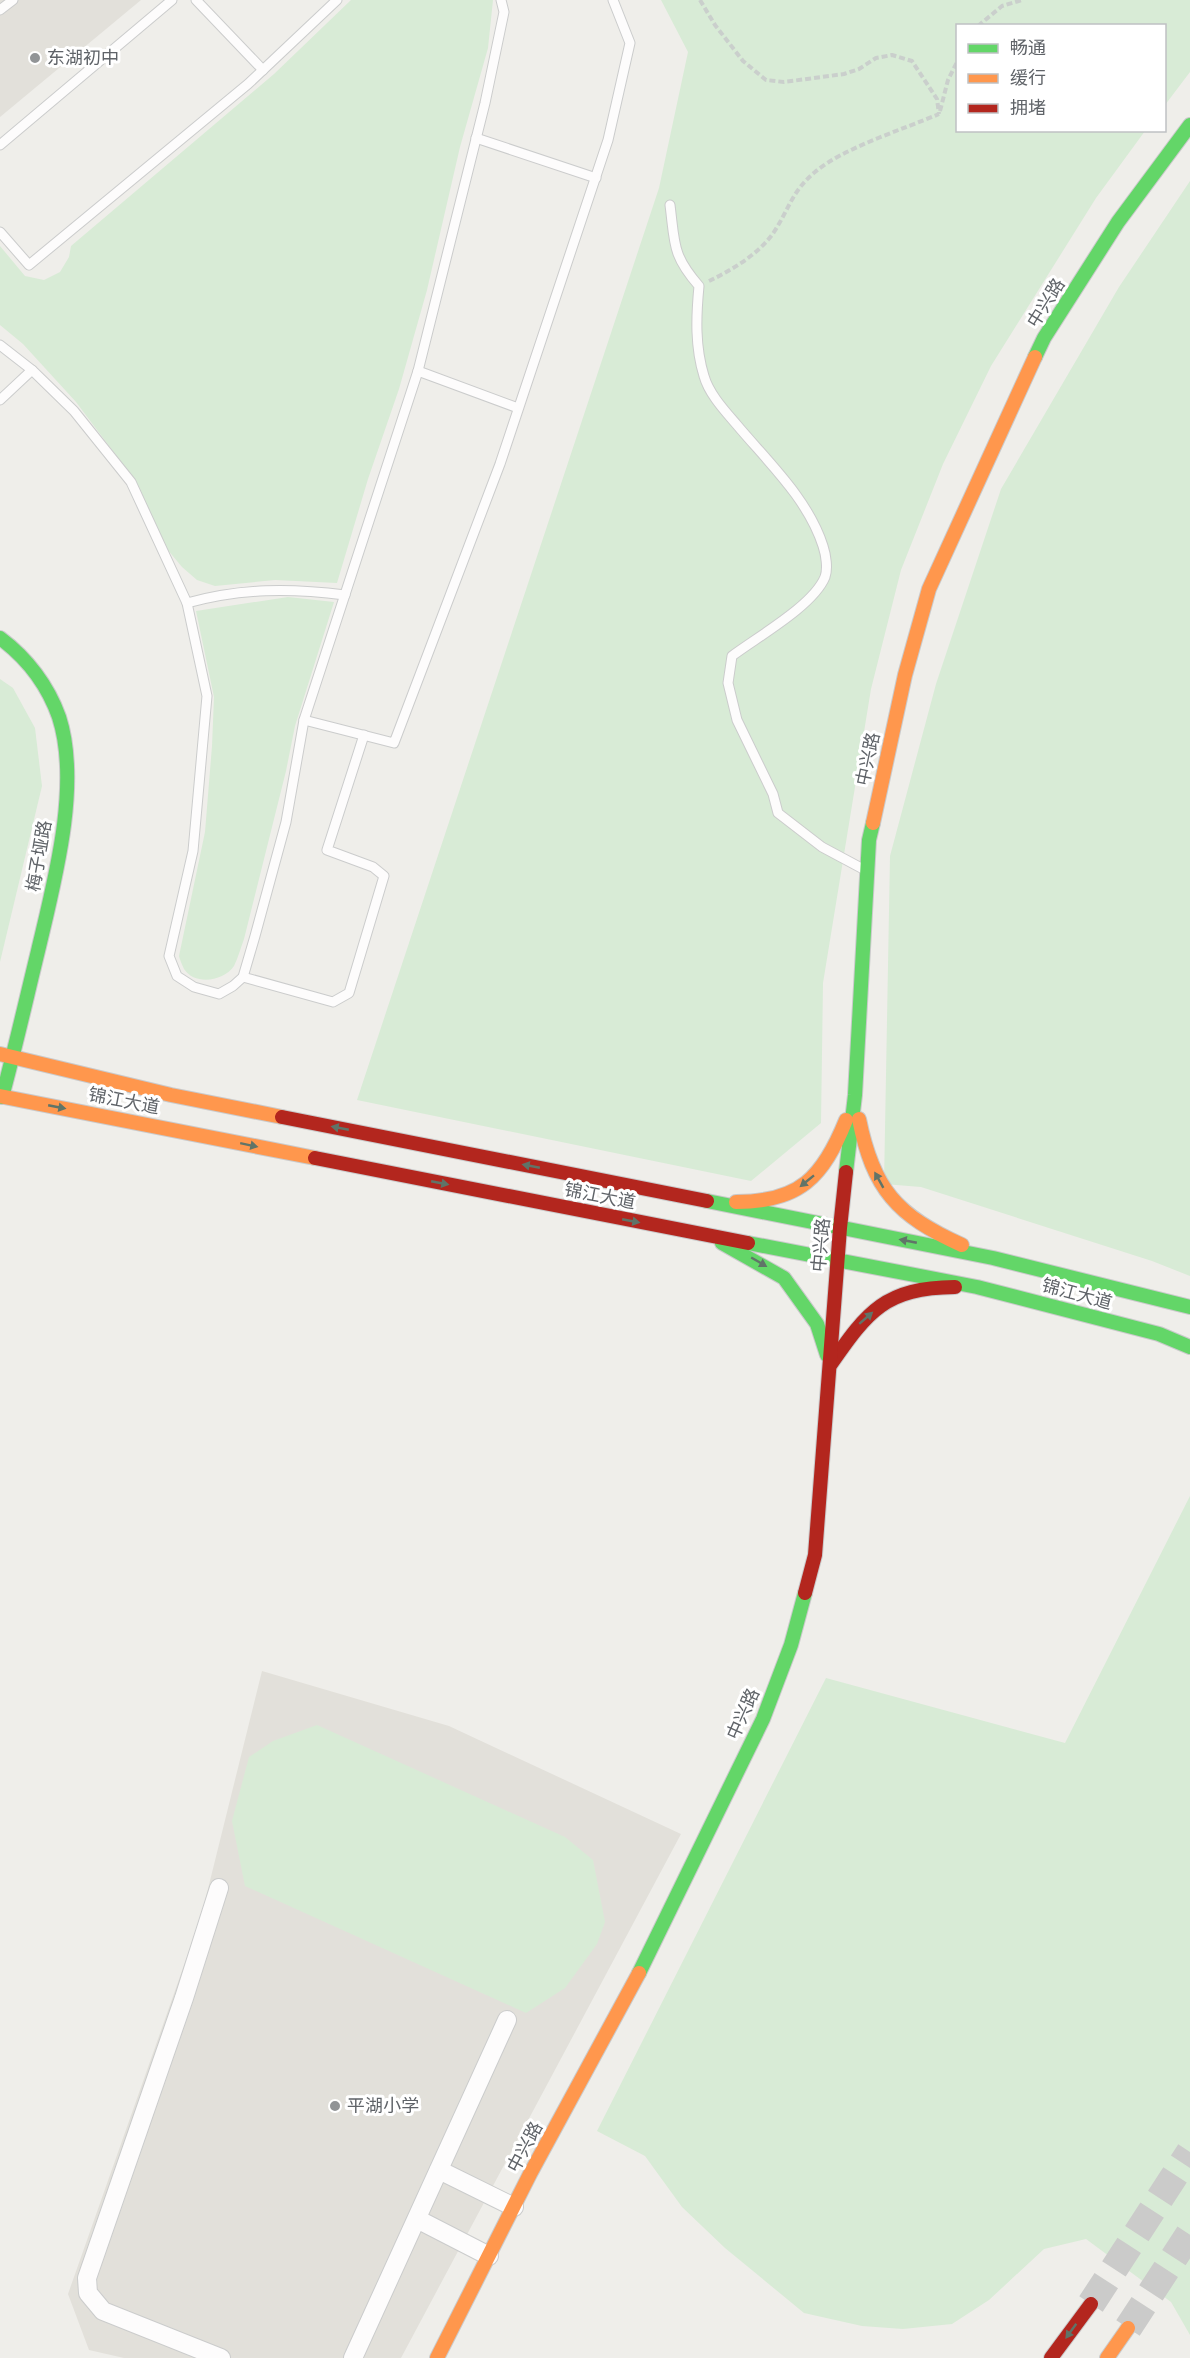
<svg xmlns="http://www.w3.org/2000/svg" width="1190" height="2358" font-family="Montserrat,'Noto Sans SC',sans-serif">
	<rect width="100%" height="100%" fill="#efeeea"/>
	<g fill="#e2e0da">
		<path d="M0,0H141L0,117Z"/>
		<path d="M262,1671L449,1726L681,1834L401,2358H124L89,2350L68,2294L201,1917Z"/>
	</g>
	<g fill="#d8ebd6">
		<path d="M351,0H493L488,48L460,147L427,290L399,389L368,479L337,583L275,580L215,586L197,580L182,567L167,549L127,470L76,402L23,344L0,325V246L25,276L44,280L60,272L69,257L71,246L274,74Z"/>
		<path d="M661,0H1190V72L1165,105L1164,26H958V130L1145,131L1096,198L991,366L943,464L901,570L871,689L823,983L821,1123L751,1181L357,1100L659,188L688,52Z"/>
		<path d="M1190,181V1276L1152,1261L921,1187L884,1184L890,856L936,684L1001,489L1119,287Z"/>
		<path d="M288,597L334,602L295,726L286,771L244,939C241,947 238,958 234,966C224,981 195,986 184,969C182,965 180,960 179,956L205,832L212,746L214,697L196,611Z"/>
		<path d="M0,679L13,688L35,728L42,786L0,962Z"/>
		<path d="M1190,1496V2335L1171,2302L1086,2239L1044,2249L989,2300L952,2324L903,2329L862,2326L804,2313L725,2248L682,2207L645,2156L597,2131L826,1678L1065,1743Z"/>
		<path d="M317,1725L565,1837L593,1860L605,1922L597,1944L565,1988L526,2013L245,1886L232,1821L249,1757L273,1741Z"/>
	</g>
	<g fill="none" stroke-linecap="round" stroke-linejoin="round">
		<g stroke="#cbcbca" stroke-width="28" stroke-dasharray="28 14" stroke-linecap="butt">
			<path d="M1091,2304L1190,2152"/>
			<path d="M1128,2328L1190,2233"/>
		</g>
		<defs>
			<g id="lane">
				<path d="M196,0L263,70"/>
				<path d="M0,10L13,0"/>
				<path d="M476,138L596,178"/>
				<path d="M0,145L172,0"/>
				<path d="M670,205C675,244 672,255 699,286C696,317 695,347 704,376C709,394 725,411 737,425C768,462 808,499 823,546C826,555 828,569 825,577C813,606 757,637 732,656L728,683L737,720L773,794L778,813L822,847L865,870"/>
				<path d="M0,232L29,265L248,84L337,0"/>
				<path d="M0,345L32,370L74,411L131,482L187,603L207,696L193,851L169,956L177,976L194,987L219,994L233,986L243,977L255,936L286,822L304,720L418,371L485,103L504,12L501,0"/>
				<path d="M418,371L518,408"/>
				<path d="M0,400L32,370"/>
				<path d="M187,603C241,588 290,588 345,595"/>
				<path d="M304,720L394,743L500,464L608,140L630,43L613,0"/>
				<path d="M243,977L333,1002L349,993L384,876L373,867L327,850L364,735"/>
			</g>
			<g id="street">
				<path d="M219,1888L184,1998L87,2278L88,2293L103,2311L221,2358"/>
				<path d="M439,2170L514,2207"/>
				<path d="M417,2219L489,2256"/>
				<path d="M353,2358L507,2020"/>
			</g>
			<g id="fast">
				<path d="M1035,357L1044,338L1118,222L1190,125"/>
				<path d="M0,638C27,658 48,686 59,717C81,785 54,883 38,951C26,1000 15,1049 2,1097"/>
				<path d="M846,1172L855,1095L869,840L873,823"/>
				<path d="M707,1201L993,1258L1190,1307"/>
				<path d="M722,1243L784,1278L817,1324L827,1355"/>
				<path d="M748,1243L977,1287L1159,1334L1190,1347"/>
				<path d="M639,1973L763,1719L791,1645L805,1593"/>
			</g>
			<g id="slow">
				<path d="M873,823L905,675L929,589L1035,357"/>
				<path d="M0,1054L171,1095L282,1117"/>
				<path d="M0,1096L315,1158"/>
				<path d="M859,1119C873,1189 897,1216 962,1245"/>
				<path d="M736,1202C800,1202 823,1177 846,1120"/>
				<path d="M437,2358L530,2174L639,1973"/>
				<path d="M1107,2358L1128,2328"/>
			</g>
			<g id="jam">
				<path d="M282,1117L707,1201"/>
				<path d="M315,1158L748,1243"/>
				<path d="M831,1364C868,1311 885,1288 955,1287"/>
				<path d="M805,1593L815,1555L840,1228L846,1172"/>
				<path d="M1051,2358L1091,2304"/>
			</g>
		</defs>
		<use href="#lane" stroke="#cbcccc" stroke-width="11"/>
		<use href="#street" stroke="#cbcccc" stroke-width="20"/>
		<use href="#fast" stroke="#cacacb" stroke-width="16"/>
		<use href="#slow" stroke="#cacacb" stroke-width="16"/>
		<use href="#jam" stroke="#cacacb" stroke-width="16"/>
		<g stroke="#cacfcc" stroke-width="4" stroke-dasharray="6 3" stroke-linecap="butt">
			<path d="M700,0L715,25L743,61L766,80L784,82L844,74L859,69L876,58L892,55L912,61L937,99L939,114"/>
			<path d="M978,26L1002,6L1022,0"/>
			<path d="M940,111L948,80L958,60"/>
			<path d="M709,281C732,270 759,254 774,232C789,209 792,191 815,172C843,148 904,129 939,114"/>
		</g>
		<use href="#lane" stroke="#fdfcfc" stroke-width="9"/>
		<use href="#street" stroke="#fdfcfc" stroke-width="18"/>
		<use href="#fast" stroke="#63d668" stroke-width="14"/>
		<use href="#slow" stroke="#ff974d" stroke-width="14"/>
		<use href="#jam" stroke="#b3261e" stroke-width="14"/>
	</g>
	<defs><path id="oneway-solid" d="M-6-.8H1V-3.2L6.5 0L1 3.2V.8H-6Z" transform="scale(1.5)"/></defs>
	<g fill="#607468">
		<use href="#oneway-solid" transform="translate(57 1107) rotate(11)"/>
		<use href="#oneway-solid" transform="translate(340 1128) rotate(-169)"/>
		<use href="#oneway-solid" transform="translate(249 1145) rotate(12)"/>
		<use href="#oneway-solid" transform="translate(531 1166) rotate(-169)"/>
		<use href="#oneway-solid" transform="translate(879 1180) rotate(-119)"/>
		<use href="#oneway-solid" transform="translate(807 1181) rotate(141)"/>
		<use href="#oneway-solid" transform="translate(440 1183) rotate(11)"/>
		<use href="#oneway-solid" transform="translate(631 1221) rotate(11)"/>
		<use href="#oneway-solid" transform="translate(908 1241) rotate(-169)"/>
		<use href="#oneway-solid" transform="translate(759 1262) rotate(30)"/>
		<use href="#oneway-solid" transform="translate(866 1318) rotate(-41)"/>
		<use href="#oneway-solid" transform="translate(1071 2331) rotate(126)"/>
	</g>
	<g fill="#919496" stroke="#fff" stroke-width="2">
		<circle cx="35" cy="58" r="6"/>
		<circle cx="335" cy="2106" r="6"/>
	</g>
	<g text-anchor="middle" stroke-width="6" stroke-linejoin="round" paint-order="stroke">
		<g font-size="18" fill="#5f6368" stroke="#fff" text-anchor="start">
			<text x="47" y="64">东湖初中</text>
			<text x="347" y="2112">平湖小学</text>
		</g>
		<g font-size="18" fill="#5f6368" stroke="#fff">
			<text transform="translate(1046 303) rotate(-58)" y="6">中兴路</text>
			<text transform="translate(868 759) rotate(-78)" y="6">中兴路</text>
			<text transform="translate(39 856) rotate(-80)" y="6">梅子垭路</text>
			<text transform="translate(124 1101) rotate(11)" y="6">锦江大道</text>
			<text transform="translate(600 1196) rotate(11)" y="6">锦江大道</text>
			<text transform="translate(821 1245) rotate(-85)" y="6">中兴路</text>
			<text transform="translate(1077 1294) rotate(15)" y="6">锦江大道</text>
			<text transform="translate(743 1714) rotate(-66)" y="6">中兴路</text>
			<text transform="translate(525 2147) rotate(-62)" y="6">中兴路</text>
		</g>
	</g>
	<rect x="956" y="24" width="210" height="108" fill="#ffffff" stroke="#bfc1c3" stroke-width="1.5"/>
	<rect x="968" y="44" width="30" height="9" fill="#63d668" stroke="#bfc1c3" stroke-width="1.5"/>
	<text x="1010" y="54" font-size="18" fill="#5f6368">畅通</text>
	<rect x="968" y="74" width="30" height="9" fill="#ff974d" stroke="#bfc1c3" stroke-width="1.5"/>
	<text x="1010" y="84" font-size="18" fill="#5f6368">缓行</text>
	<rect x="968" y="104" width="30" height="9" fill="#b3261e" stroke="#bfc1c3" stroke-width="1.5"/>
	<text x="1010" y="114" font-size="18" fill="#5f6368">拥堵</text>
</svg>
